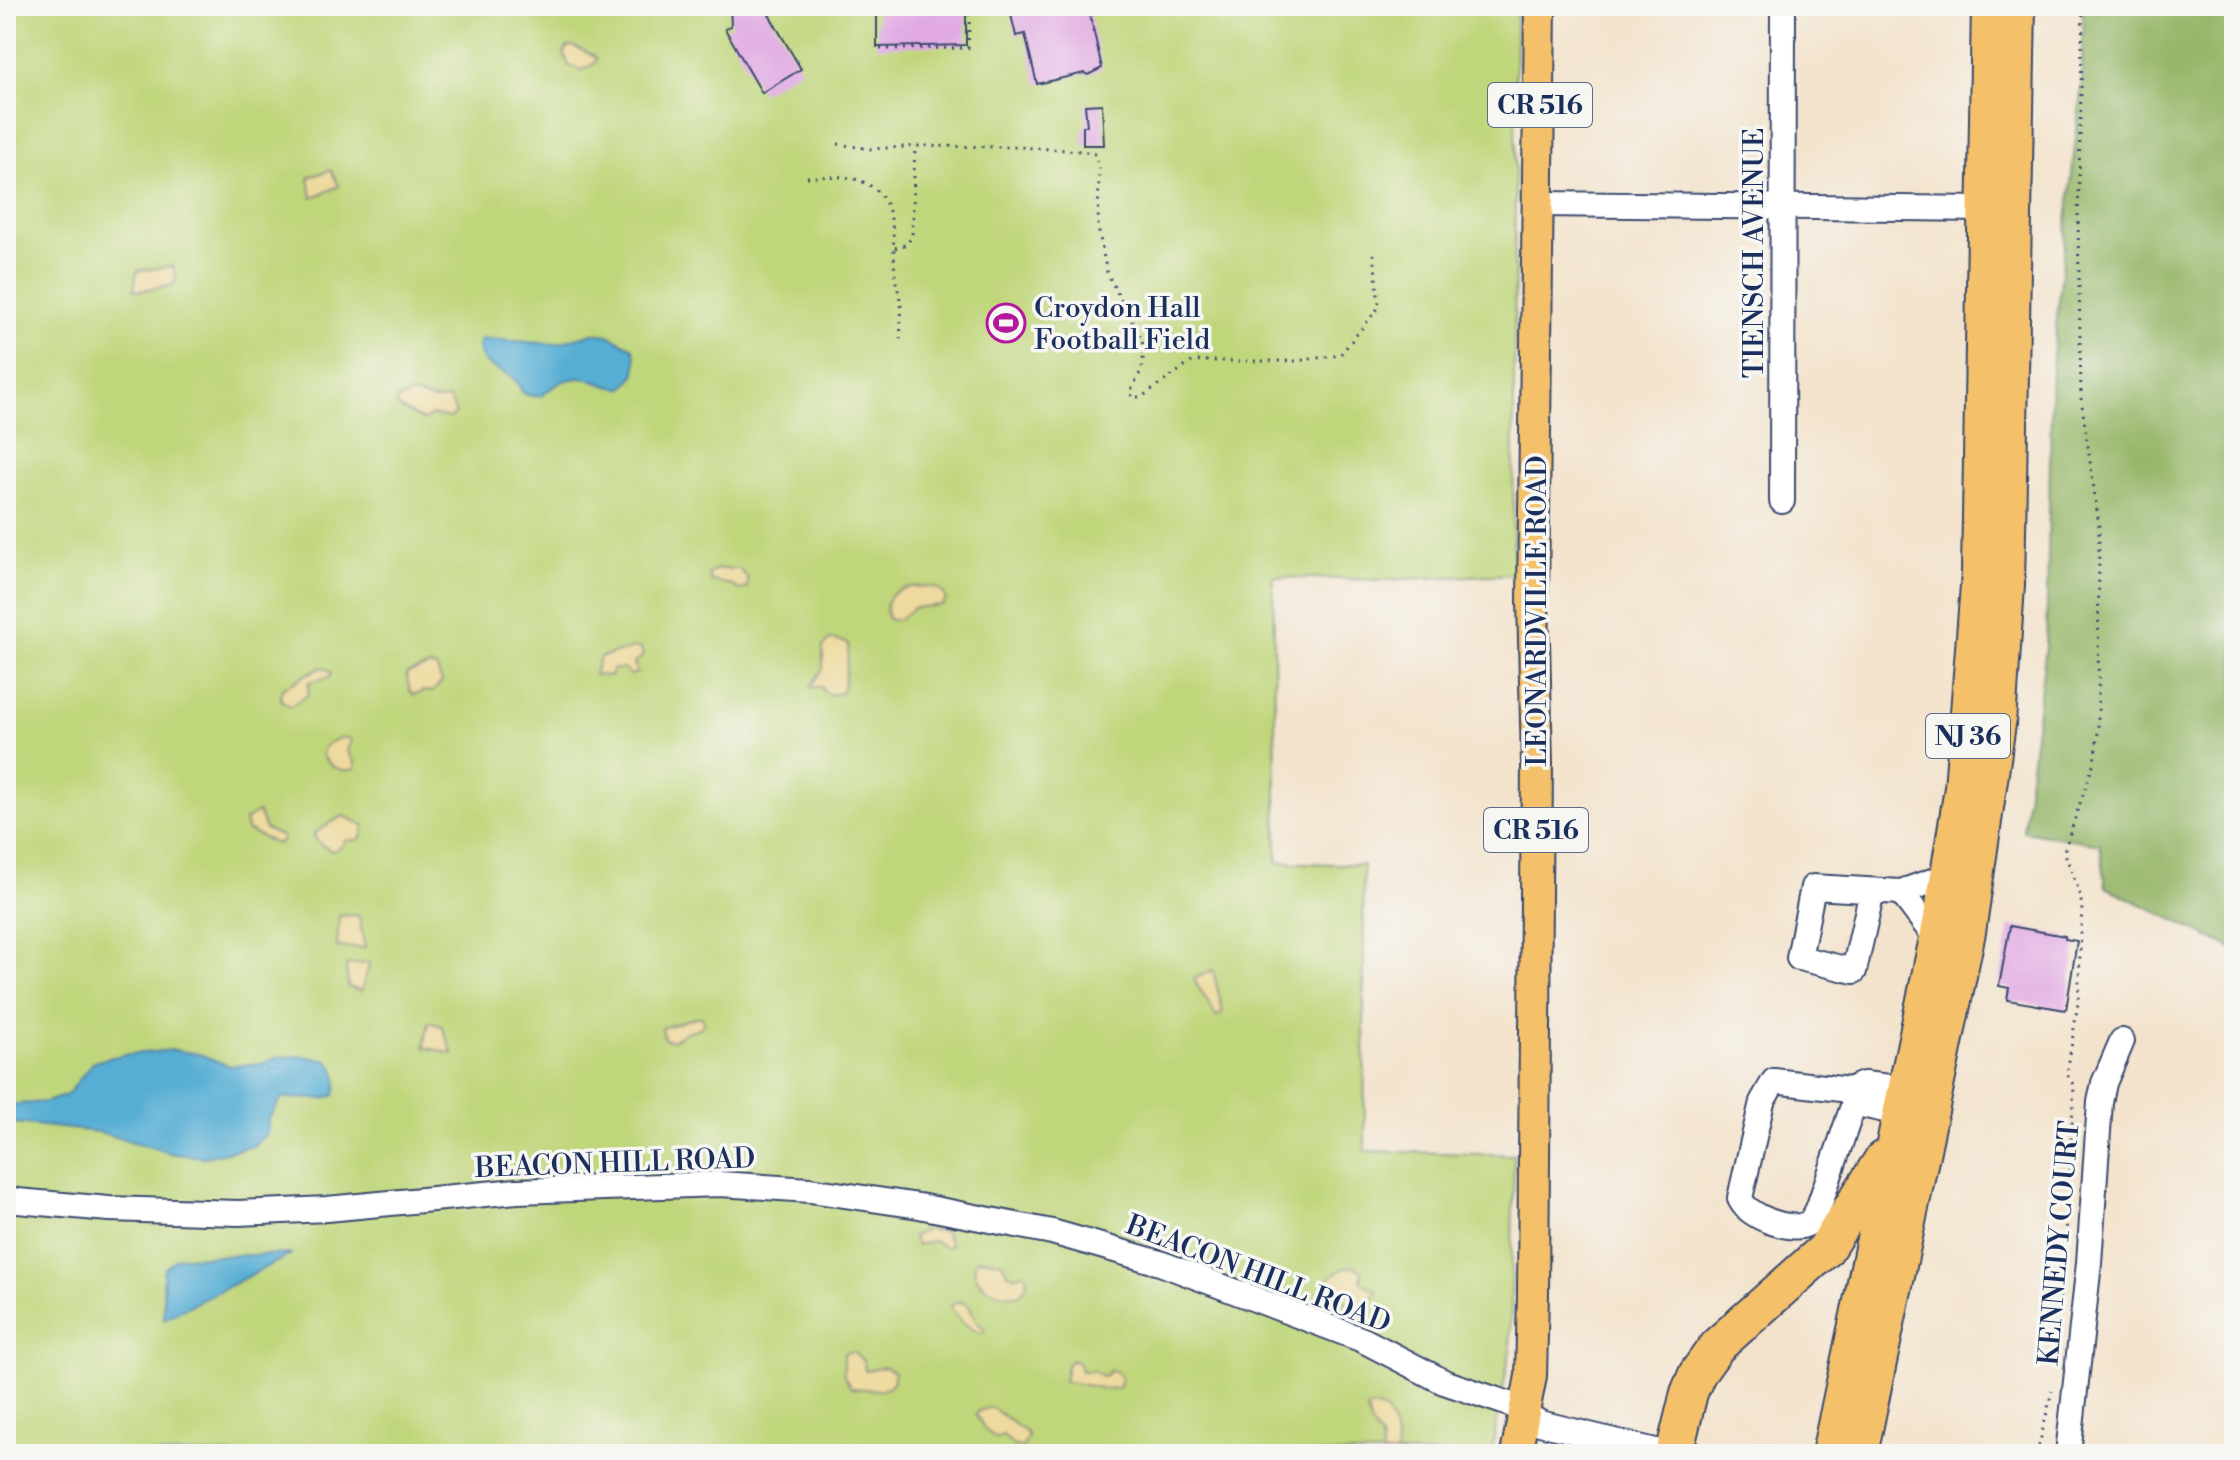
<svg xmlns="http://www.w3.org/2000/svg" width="2240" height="1460" font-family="'Libre Bodoni',serif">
	<rect width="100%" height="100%" fill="#f6f6f2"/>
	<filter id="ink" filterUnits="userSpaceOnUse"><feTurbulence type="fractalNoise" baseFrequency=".0125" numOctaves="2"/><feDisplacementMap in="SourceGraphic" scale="16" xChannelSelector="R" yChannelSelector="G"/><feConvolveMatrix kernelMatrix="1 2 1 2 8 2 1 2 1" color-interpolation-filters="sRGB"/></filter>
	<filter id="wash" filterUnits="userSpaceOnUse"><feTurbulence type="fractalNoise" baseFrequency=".006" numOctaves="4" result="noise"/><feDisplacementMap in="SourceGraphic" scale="32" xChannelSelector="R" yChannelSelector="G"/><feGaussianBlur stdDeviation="1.8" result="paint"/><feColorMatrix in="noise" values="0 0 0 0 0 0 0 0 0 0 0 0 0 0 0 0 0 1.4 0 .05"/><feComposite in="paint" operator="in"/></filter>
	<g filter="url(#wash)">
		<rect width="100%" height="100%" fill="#f3e3cc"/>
		<path fill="#c0d67a" stroke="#6e826c" stroke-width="2" d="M6,6H1516L1513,574L1381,580L1273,577L1277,862L1363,865L1365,1151L1514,1155L1510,1351L1491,1454H6Z"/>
		<path fill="#98b76a" stroke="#5a7364" stroke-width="2" d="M2083,6H2234V949L2106,887L2100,844L2023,831L2046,645L2052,365L2082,80Z"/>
		<g fill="#eeda9e" stroke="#84847e" stroke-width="2">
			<path d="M573,46L595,56L597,59L593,65L582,70L569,66L564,53L567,47Z"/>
			<path d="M331,170L339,186L312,198L309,177Z"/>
			<path d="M173,266L176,280L173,285L138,291L134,290L137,271Z"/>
			<path d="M413,394L433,400L450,399L456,414L450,418L433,415L424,420C421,420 399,408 397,406V400Z"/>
			<path d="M717,569H739L748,578L747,588L738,590L732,585L711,581L709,574Z"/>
			<path d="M910,587C924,586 941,583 946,599L942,605L913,608L899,620L888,619C882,599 891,591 910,587Z"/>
			<path d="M835,640L848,643C850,652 844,682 842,692L831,695L823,691L822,687H811L823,668V647L829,640Z"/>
			<path d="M634,648H641L643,656L634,663L637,673L631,675L623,669H612L611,676L594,675L600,657Z"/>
			<path d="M429,666L436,667L442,682L432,692L423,691L414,695L410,691L406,674Z"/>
			<path d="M322,667L331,672L330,677L309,682L308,695L290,706L281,700V690L307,674Z"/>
			<path d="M340,738H349L351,740L347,751L355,763V769C341,773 330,767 322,755C323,744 331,742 340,738Z"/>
			<path d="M258,812L265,829L283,837L281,842L276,844L247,830L245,820Z"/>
			<path d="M344,816L364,825L362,836L358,840H346L340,848L332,851C323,846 316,844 314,833C324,829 332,820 344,816Z"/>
			<path d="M352,915L359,916L365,948L337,947L339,916Z"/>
			<path d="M370,963L361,991L348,987L346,965Z"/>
			<path d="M1213,970L1223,1012L1216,1017C1210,1002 1200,993 1194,979Z"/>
			<path d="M696,1017H702L704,1022L700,1028L686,1032L672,1041L664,1039L662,1028Z"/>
			<path d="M429,1022L442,1026L453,1054L424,1047Z"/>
			<path d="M927,1229L944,1232L951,1245L945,1247L933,1241L916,1245L913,1236Z"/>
			<path d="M987,1259L1002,1262L1007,1273L1013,1276L1023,1273L1026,1275L1027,1284L1020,1295C1000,1296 968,1287 976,1260Z"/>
			<path d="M1355,1266L1362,1272L1361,1282L1377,1291L1372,1300L1356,1305L1347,1302L1328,1283L1330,1277L1346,1267Z"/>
			<path d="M959,1301L969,1306L976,1321L985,1330L983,1333C972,1331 953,1317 951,1305Z"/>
			<path d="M849,1352H854L864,1362L865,1370L885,1367L894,1372V1380L890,1386L879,1390L851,1388L844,1376V1353Z"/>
			<path d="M1072,1360L1079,1363L1081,1371H1094L1101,1376L1106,1375L1109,1371L1117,1372L1121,1379L1118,1388L1105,1389L1064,1381L1067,1365Z"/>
			<path d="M991,1407L1024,1431L1028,1435L1023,1447L1014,1446L1003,1435L996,1438L985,1430L976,1414L979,1411Z"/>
			<path d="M1371,1407C1375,1408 1380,1408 1384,1411C1393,1416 1399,1445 1396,1454H1382L1381,1438L1370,1423L1367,1409Z"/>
		</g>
		<g fill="#57aed4" stroke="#396e99" stroke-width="2">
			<path d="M593,333L608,335L633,348C639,364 637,377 624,388C611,388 605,385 594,381C573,372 556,384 541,396C514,397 525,386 510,376C494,367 483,369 478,346L480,340L486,339L555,344Z"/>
			<path d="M174,1050L199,1054L230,1066L264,1063L279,1057L304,1056L328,1061C338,1072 339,1080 335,1095L324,1099L282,1098L268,1120V1132L253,1146L205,1157L174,1154L99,1132L6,1122V1105L46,1102L67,1095L93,1062L121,1055Z"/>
			<path d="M292,1254L164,1319L163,1270L178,1257Z"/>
		</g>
		<g id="blocks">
			<g fill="#e0a6e2">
				<path d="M730,6H764L801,69L762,93L725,29L731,26Z"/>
				<path d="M877,6H966V45L877,47Z"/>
				<path d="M1009,6H1088L1102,68L1088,75L1084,73L1037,84L1025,34L1016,36Z"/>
				<path d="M1102,104L1104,145H1083V126H1087L1085,105Z"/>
				<path d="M2010,926L2065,936V939L2077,941L2066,1010L2007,1000L2009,988L1999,986Z"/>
			</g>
		</g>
	</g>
	<g filter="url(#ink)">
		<use href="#blocks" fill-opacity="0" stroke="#3b4a6e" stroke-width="2"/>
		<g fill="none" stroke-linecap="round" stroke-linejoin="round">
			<defs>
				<g id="minor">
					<path d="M1539,204L1987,209"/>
					<path d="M1782,501L1783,6"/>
					<path d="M1872,891L1854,971L1799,958L1813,887L1901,892"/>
					<path d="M1938,941L1901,892L1949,875"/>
					<path d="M1849,1090L1854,1103L1902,1114"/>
					<path d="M1854,1103L1818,1209C1815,1215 1813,1220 1807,1224C1791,1233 1745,1216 1740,1198L1762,1102L1774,1081L1849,1090L1864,1084L1907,1089"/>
					<path d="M6,1200L109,1209L238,1213L327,1209L517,1191L720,1184L810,1190L919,1206L1052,1232L1160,1263L1363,1340L1444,1382L1512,1405L1540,1423L1668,1454"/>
					<path d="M2068,1454L2089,1263L2100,1102L2104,1083L2122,1041"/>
				</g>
				<path id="major" d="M1516,1454L1531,1376L1533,1295L1537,764L1533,600L1540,6"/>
				<g id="highway">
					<path d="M1674,1454L1689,1393L1697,1374L1717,1346L1825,1250L1883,1159"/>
					<path d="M1830,1454L1941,924L1963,788L1980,573L1990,6"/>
					<path d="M1859,1454L1967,932L1997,724L2006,585L2017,6"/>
				</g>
			</defs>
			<use href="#minor" stroke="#3b4a6e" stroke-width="28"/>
			<use href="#major" stroke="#3b4a6e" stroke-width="34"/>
			<use href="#highway" stroke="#3b4a6e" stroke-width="40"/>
			<g stroke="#3b4a6e" stroke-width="3" stroke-dasharray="2 6" stroke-linecap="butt">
				<path d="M880,49L968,48L970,6"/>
				<path d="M838,144L871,149L921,146L1018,147L1082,151L1095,154L1099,168L1098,228L1107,273L1142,340L1144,350L1142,369L1130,392L1133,398L1143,396L1193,361H1296L1340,355L1379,307L1374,254"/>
				<path d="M807,177C825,177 846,174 863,182C900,197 892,244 895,276C896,284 899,292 900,300C903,314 900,330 900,344"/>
				<path d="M895,248L907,244L912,236L915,146"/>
				<path d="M2055,1355L2067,1221L2074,1086L2067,1074L2078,1003L2082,906L2079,891L2064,851L2094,762L2098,732L2099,525L2081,398L2078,220L2083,6"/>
				<path d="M2037,1454L2052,1391"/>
			</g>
			<use href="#minor" stroke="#fff" stroke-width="24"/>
			<use href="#major" stroke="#f4c16b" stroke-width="30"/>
			<use href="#highway" stroke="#f4c16b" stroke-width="36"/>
		</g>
	</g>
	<defs>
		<symbol id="stadium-ring" viewBox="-11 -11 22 22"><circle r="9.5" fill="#f6f6f2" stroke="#b5179e" stroke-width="1.5"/><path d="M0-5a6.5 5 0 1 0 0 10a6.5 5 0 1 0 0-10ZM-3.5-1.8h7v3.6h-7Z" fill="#b5179e"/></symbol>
	</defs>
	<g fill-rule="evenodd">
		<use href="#stadium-ring" x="984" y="301" width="44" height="44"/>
	</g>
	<g text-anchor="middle" stroke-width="7" stroke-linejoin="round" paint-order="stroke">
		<g fill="#f6f6f2" stroke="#5d6b8a" stroke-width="2">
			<rect x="1488" y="83" width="104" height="44" rx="6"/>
			<rect x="1926" y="714" width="84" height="44" rx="6"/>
			<rect x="1484" y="808" width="104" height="44" rx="6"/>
		</g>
		<g font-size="26" font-weight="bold" fill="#1b2f5e">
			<text x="1540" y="114">CR 516</text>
			<text x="1968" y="745">NJ 36</text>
			<text x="1536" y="839">CR 516</text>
		</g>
		<g font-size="28" fill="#1b2f5e" stroke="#f6f6f2">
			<text transform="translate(1753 253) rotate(-90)" y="10">TIENSCH AVENUE</text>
			<text transform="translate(1536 611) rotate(-90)" y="10">LEONARDVILLE ROAD</text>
			<text transform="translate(615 1162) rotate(-2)" y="10">BEACON HILL ROAD</text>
			<text transform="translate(2058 1243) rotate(-85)" y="10">KENNEDY COURT</text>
			<text transform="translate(1259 1273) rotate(21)" y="10">BEACON HILL ROAD</text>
		</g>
		<g font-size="28" fill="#1b2f5e" stroke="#f6f6f2" text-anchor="start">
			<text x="1034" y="317">Croydon Hall<tspan x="1034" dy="32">Football Field</tspan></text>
		</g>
	</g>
	<rect width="2240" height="1460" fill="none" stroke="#f6f6f2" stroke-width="32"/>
</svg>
